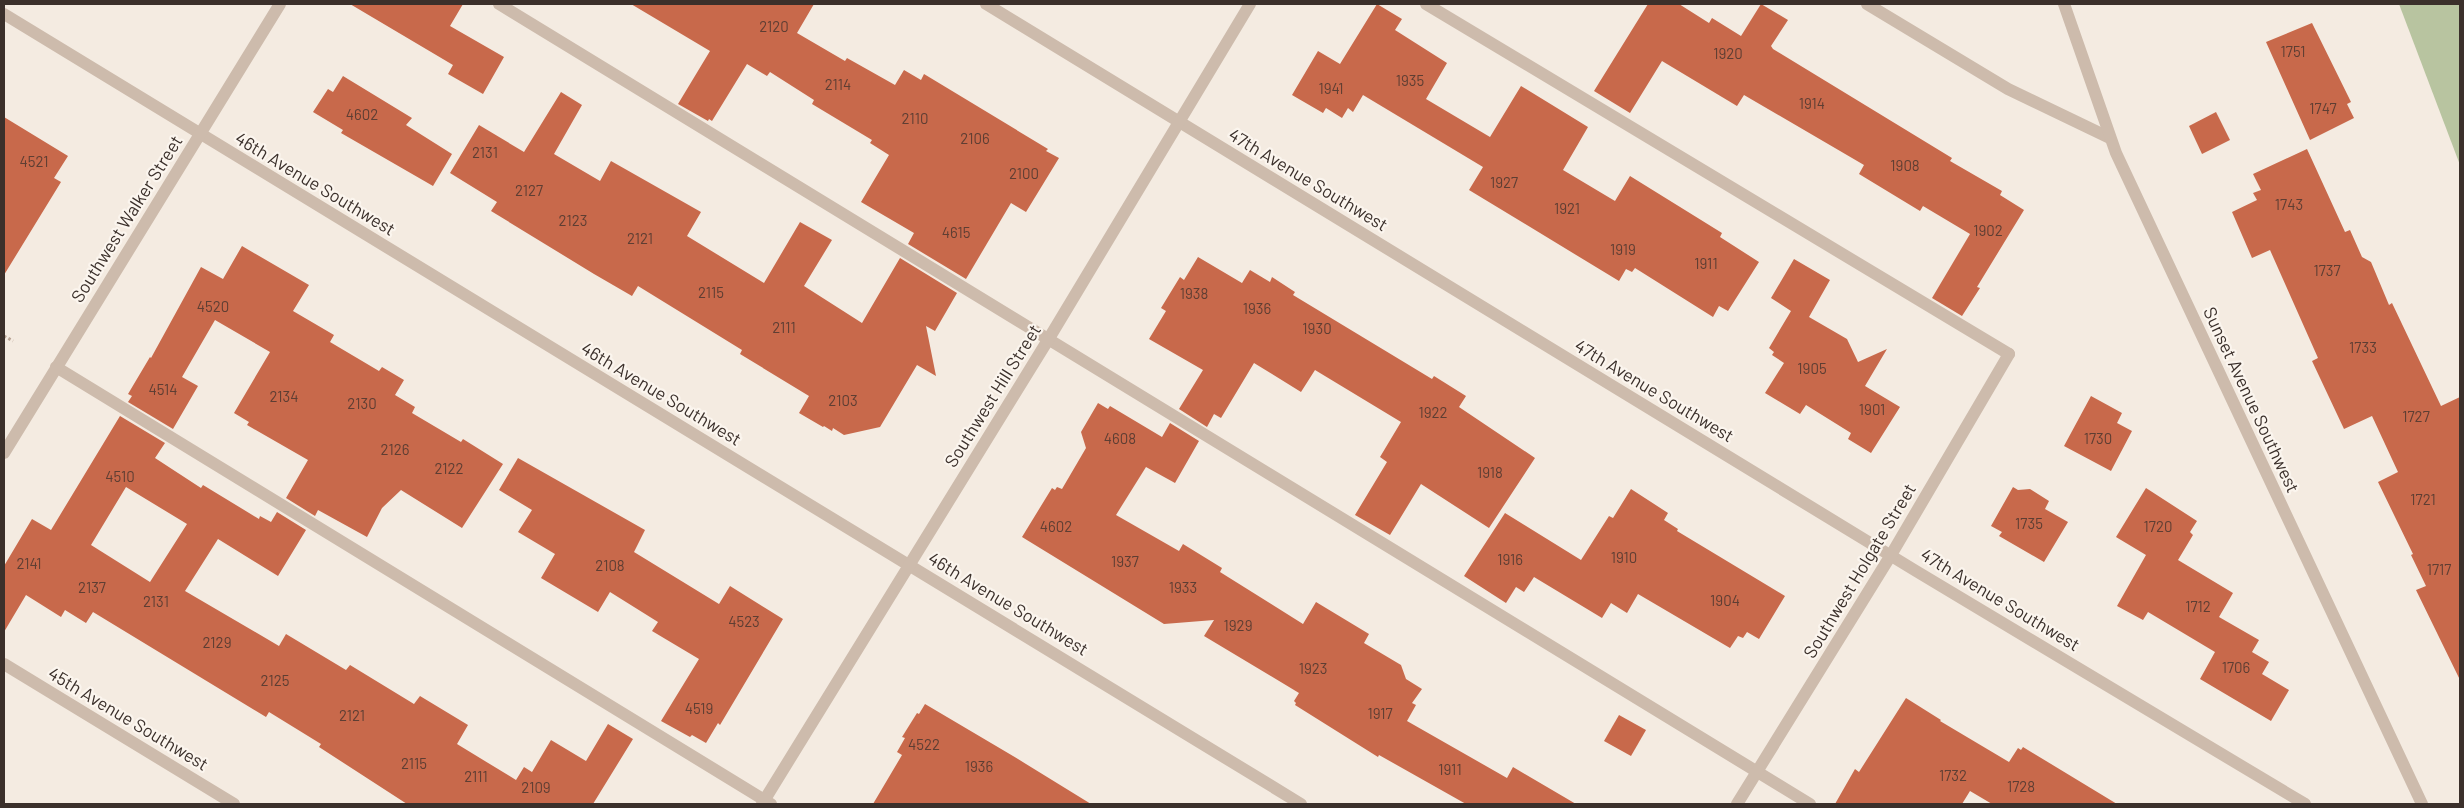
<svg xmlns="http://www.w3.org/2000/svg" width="2464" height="808" font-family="Barlow,sans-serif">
	<rect width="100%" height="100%" fill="#f4ebe1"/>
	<path fill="#b8c4a0" d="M2399,4H2460V165Z"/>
	<g fill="#c8694b" fill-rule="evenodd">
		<path d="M350,4H463L450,26L504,57L483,94L448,74L453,65Z"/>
		<path d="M631,4H814L797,33L845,61L847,58L895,85L904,70L921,80L924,74L1048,149L1046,151L1059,158L1026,212L1011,203L966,279L908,244L914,233L861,202L889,155L870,143L872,140L812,104L814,100L770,72L767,76L747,64L712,121L709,119L708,121L678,104L710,51Z"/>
		<path d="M1377,4L1402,19L1395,30L1447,63L1426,99L1490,137L1521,86L1588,127L1563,170L1615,201L1630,176L1722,233L1720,237L1759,262L1728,311L1719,306L1713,317L1635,268L1632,272L1626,269L1619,281L1469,190L1483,167L1363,95L1353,112L1348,108L1342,118L1326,108L1323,113L1292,95L1318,51L1340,64Z"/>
		<path d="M1648,4H1679L1709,23L1712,18L1741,36L1761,4L1788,20L1771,46L1773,49L1952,158L1950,161L2002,191L2000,195L2024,210L1977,287L1980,288L1962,316L1932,298L1970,234L1923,206L1920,211L1859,174L1864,165L1744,95L1737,106L1662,61L1630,113L1594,91Z"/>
		<path d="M2312,23L2351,102L2347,104L2354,118L2310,140L2266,42Z"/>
		<path d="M343,76L412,118L406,125L452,154L433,186L341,133L343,130L313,112L328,89L333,92Z"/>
		<path d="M561,92L582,105L554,154L600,181L611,161L701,212L687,236L764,283L800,222L832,240L804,286L862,323L900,258L957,293L935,331L926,326L936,376L917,365L880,427L844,435L833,428L832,431L824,426L823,427L799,413L809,396L740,354L742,350L638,286L632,296L594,274L491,211L497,202L450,173L479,125L524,152Z"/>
		<path d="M2216,112L2230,140L2202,154L2189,126Z"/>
		<path d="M4,117L68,156L54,178L61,182L4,275Z"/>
		<path d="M2307,149L2345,232L2350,230L2362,257L2371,262L2389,305L2392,303L2441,406L2460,397V680L2416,590L2426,586L2411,555L2413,554L2378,482L2398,472L2372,416L2344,429L2312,361L2318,358L2270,250L2252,258L2232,212L2257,200L2253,193L2261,190L2253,174Z"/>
		<path d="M242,246L309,285L293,311L334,335L330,342L379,371L382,367L404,380L395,395L415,407L412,413L461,442L463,439L503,464L462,528L401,490L382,508L367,537L318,510L315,516L286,498L308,460L247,425L249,422L234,413L270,352L215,320L182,377L198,386L173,429L128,402L132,396L128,394L150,357L151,358L201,267L223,279Z"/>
		<path d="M1198,257L1242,283L1250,270L1270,282L1272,277L1295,292L1293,295L1432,379L1434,376L1466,396L1459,407L1535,458L1489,528L1421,484L1390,535L1355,515L1387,462L1380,457L1401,422L1315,370L1301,392L1254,363L1221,418L1214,414L1207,427L1179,409L1203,370L1149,339L1166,311L1161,308L1180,277L1184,280Z"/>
		<path d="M1794,259L1830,280L1809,317L1847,339L1858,362L1887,349L1865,386L1900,407L1871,453L1848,439L1851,433L1806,405L1800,414L1765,393L1784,363L1772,355L1774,352L1769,348L1791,311L1771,298Z"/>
		<path d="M2091,396L2122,413L2117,423L2132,431L2111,471L2064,446Z"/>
		<path d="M1098,403L1108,409L1110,406L1162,437L1170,423L1199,441L1175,483L1146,467L1116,515L1179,551L1183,544L1222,568L1220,572L1303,624L1316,602L1369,634L1364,643L1401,665L1406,679L1422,689L1412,703L1416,705L1407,721L1507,778L1513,767L1576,804H1466L1379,755L1378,757L1295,705L1296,703L1294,701L1299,693L1204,636L1214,620L1164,624L1022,537L1052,488L1055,490L1057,487L1062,489L1086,448L1081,432Z"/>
		<path d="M120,416L165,443L155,458L201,488L203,485L259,519L260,516L271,522L277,512L306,530L278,576L218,539L185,591L279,646L286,634L346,670L350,665L414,704L420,696L468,725L457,744L516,780L524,767L532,772L551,740L586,761L608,724L633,739L593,804H407L319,747L321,744L269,712L266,717L93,612L86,623L65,610L61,617L26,595L4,632V566L32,519L51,530ZM126,487L187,524L150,582L91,545Z"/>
		<path d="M518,458L645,530L634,552L719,604L730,586L783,619L720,725L718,723L706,743L692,735L690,737L661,721L699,659L652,631L658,622L610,592L598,612L541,578L555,554L518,532L532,510L499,490Z"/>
		<path d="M2013,487L2018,490L2030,489L2049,501L2045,509L2068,522L2044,562L1999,536L2002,532L1991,526Z"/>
		<path d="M2146,488L2197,521L2190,532L2193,535L2178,560L2233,593L2219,617L2259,640L2252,652L2269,662L2262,674L2289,690L2271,721L2200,679L2215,652L2148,612L2143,620L2117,606L2146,555L2116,537Z"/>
		<path d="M1631,489L1668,513L1664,520L1678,529L1677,531L1785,596L1759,639L1747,632L1743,638L1738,636L1730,648L1638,594L1627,613L1611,603L1602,618L1534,577L1524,592L1516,587L1506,603L1464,576L1505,513L1581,560L1609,516L1613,518Z"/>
		<path d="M1906,698L1941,720L1940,721L2009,762L2018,748L2021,750L2023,747L2117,804H1992L1970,791L1962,804H1835L1855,769L1859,772Z"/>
		<path d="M925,704L1013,756L1091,804H873L902,755L897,752L905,738L902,737L917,713L919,714Z"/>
		<path d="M1619,715L1646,730L1631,756L1604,741Z"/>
	</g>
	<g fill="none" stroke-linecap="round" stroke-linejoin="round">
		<path stroke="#b9a596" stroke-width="3" stroke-dasharray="2.5 2.5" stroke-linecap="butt" d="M4,336L13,341"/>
		<g stroke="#cdbbac" stroke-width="12">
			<path d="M499,4L1810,804"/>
			<path d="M1426,4L2009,354"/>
			<path d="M56,367L771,804"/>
		</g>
		<g stroke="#cdbbac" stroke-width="12">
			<path d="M986,4L1916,571L2305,804"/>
			<path d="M1867,4L2008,89L2110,138"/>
			<path d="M2064,4L2116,153L2422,804"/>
			<path d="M4,14L1301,804"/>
			<path d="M4,453L280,4"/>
			<path d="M4,664L234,804"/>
			<path d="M762,804L1048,340L1250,4"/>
			<path d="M1737,804L1891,555L2009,354"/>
		</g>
	</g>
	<g text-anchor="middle" stroke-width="4.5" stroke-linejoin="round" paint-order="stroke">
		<g font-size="15" fill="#5e3e33">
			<text x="774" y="32">2120</text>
			<text x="2293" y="57">1751</text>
			<text x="1728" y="59">1920</text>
			<text x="1410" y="86">1935</text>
			<text x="838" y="90">2114</text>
			<text x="1331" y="94">1941</text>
			<text x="1812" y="109">1914</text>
			<text x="2323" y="114">1747</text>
			<text x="362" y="120">4602</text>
			<text x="915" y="124">2110</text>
			<text x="975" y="144">2106</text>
			<text x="485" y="158">2131</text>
			<text x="34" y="167">4521</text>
			<text x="1905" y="171">1908</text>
			<text x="1024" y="179">2100</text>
			<text x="1504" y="188">1927</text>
			<text x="529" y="196">2127</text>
			<text x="2289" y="210">1743</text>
			<text x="1567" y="214">1921</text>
			<text x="573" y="226">2123</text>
			<text x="1988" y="236">1902</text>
			<text x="956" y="238">4615</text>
			<text x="640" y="244">2121</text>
			<text x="1623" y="255">1919</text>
			<text x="1706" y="269">1911</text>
			<text x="2327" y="276">1737</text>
			<text x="711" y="298">2115</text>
			<text x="1194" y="299">1938</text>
			<text x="213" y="312">4520</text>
			<text x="1257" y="314">1936</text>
			<text x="784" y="333">2111</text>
			<text x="1317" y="334">1930</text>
			<text x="2363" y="353">1733</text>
			<text x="1812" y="374">1905</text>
			<text x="163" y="395">4514</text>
			<text x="284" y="402">2134</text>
			<text x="843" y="406">2103</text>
			<text x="362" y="409">2130</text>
			<text x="1872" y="415">1901</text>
			<text x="1433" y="418">1922</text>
			<text x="2416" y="422">1727</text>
			<text x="1120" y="444">4608</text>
			<text x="2098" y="444">1730</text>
			<text x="395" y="455">2126</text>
			<text x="449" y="474">2122</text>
			<text x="1490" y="478">1918</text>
			<text x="120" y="482">4510</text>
			<text x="2423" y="505">1721</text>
			<text x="2029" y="529">1735</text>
			<text x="1056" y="532">4602</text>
			<text x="2158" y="532">1720</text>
			<text x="1624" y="563">1910</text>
			<text x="1510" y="565">1916</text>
			<text x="1125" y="567">1937</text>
			<text x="29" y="569">2141</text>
			<text x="610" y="571">2108</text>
			<text x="2439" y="575">1717</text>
			<text x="92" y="593">2137</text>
			<text x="1183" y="593">1933</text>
			<text x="1725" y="606">1904</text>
			<text x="156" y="607">2131</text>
			<text x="2198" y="612">1712</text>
			<text x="744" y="627">4523</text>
			<text x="1238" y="631">1929</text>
			<text x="217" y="648">2129</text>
			<text x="2236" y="673">1706</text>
			<text x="1313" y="674">1923</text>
			<text x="275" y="686">2125</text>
			<text x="699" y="714">4519</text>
			<text x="1380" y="719">1917</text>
			<text x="352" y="721">2121</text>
			<text x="924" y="750">4522</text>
			<text x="414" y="769">2115</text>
			<text x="979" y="772">1936</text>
			<text x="1450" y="775">1911</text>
			<text x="1953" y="781">1732</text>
			<text x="476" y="782">2111</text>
			<text x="2021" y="792">1728</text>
			<text x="536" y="793">2109</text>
		</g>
		<g font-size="18" fill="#3b302b" stroke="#fbf5ee">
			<text transform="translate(1308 180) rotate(31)" y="6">47th Avenue Southwest</text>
			<text transform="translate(315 184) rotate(31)" y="6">46th Avenue Southwest</text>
			<text transform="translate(127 219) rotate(-58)" y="6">Southwest Walker Street</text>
			<text transform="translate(1654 391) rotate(31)" y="6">47th Avenue Southwest</text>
			<text transform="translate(661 394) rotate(31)" y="6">46th Avenue Southwest</text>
			<text transform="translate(993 396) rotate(-58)" y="6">Southwest Hill Street</text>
			<text transform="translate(2251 400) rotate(65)" y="6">Sunset Avenue Southwest</text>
			<text transform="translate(1860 571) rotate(-59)" y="6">Southwest Holgate Street</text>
			<text transform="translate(2000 600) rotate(31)" y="6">47th Avenue Southwest</text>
			<text transform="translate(1008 604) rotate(31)" y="6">46th Avenue Southwest</text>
			<text transform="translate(128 719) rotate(31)" y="6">45th Avenue Southwest</text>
		</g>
	</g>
	<rect width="2464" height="808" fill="none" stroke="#3b302b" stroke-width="10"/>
</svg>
